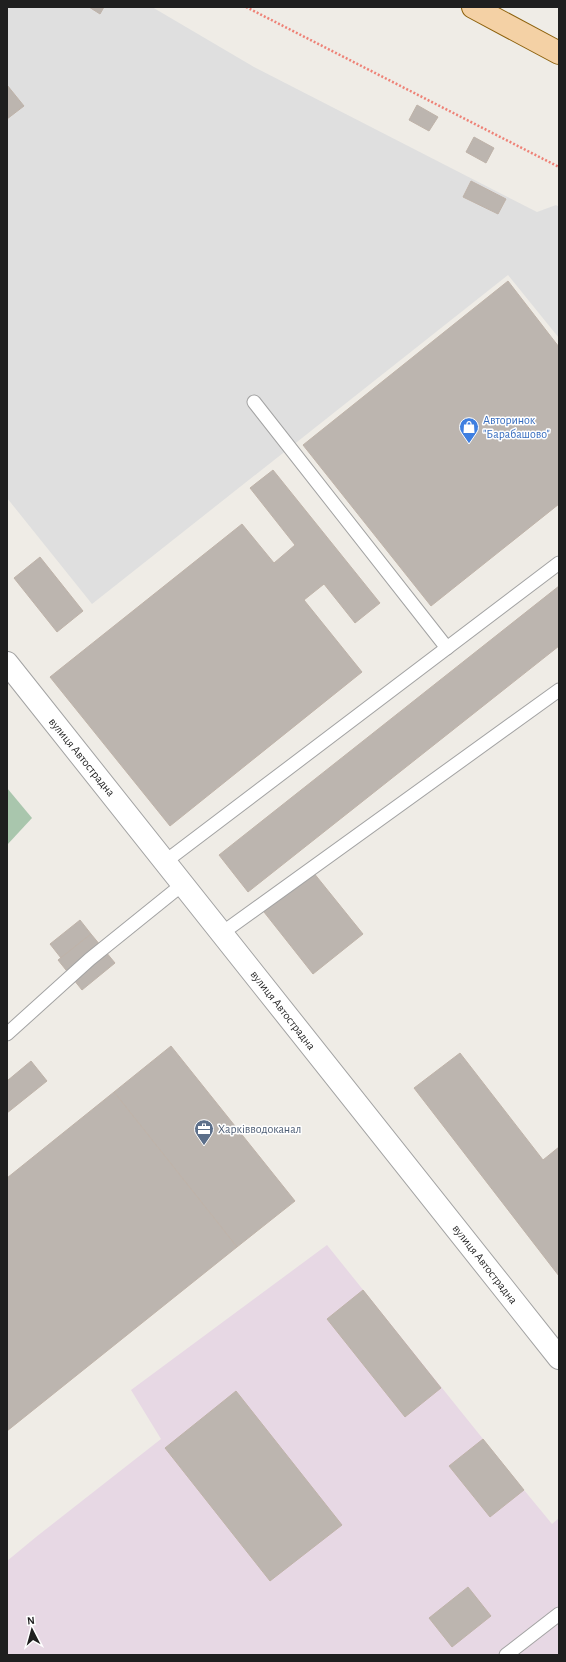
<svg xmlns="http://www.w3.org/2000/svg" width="566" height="1662" font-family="'Alegreya Sans',sans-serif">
	<rect width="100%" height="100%" fill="#efece6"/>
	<path fill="#e7d8e4" d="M327,1245L524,1490L552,1524L559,1518V1655H7V1561L36,1537L161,1439L131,1390Z"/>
	<path fill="#a9c6ad" d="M7,788L32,818L7,845Z"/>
	<path fill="#dfdfdf" d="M7,7H152L254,67L537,212L556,205L559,207V338L508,275L92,604L7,498Z"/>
	<g fill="#bcb5af" stroke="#bfb3a9">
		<path d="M89,7H104L100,14Z"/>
		<path d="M7,85L24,106L7,119Z"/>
		<path d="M417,105L438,117L429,131L409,120Z"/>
		<path d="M474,137L494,148L486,163L466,152Z"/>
		<path d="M471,181L506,199L498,214L463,197Z"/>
		<path d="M508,281L559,347V504L431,606L303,445Z"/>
		<path d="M273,470L380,603L355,623L324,584L304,600L362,672L170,826L50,677L242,524L274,563L295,545L250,488Z"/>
		<path d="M40,557L83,611L57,632L14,578Z"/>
		<path d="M559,586V646L248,892L219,855Z"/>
		<path d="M313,872L363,934L313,974L264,912Z"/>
		<path d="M80,920L91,934L61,958L50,944Z"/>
		<path d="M91,934L115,963L82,990L58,960Z"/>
		<path d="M171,1046L295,1201L237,1247L114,1092Z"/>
		<path d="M460,1053L543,1160L559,1147V1276L414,1088Z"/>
		<path d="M31,1061L47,1081L7,1113V1081Z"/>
		<path d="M114,1092L237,1247L7,1431V1178Z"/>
		<path d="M363,1290L441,1388L405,1417L327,1319Z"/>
		<path d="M236,1391L342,1525L270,1581L165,1448Z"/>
		<path d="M483,1439L524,1490L490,1517L449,1466Z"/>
		<path d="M468,1587L491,1616L452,1647L429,1618Z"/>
	</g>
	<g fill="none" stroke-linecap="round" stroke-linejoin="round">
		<defs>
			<g id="service">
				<path d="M254,402L447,648"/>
				<path d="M166,861L559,563"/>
				<path d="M222,933L559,690"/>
				<path d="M7,1034L90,959L183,884"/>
				<path d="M506,1655L559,1614"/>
			</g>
			<path id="minor" d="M7,663L559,1358"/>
			<path id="primary" d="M473,7L559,53"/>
		</defs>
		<use href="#service" stroke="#a3a3a3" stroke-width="15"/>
		<use href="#minor" stroke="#a3a3a3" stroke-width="24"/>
		<use href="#primary" stroke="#8d610c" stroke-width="24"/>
		<path stroke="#ee8277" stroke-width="2.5" stroke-dasharray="2 2" stroke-linecap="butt" d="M246,7L559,167"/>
		<use href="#service" stroke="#fff" stroke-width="13"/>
		<use href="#minor" stroke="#fff" stroke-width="22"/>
		<use href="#primary" stroke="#f4d1a5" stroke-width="22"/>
	</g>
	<defs>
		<symbol id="shop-pin" viewBox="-11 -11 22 30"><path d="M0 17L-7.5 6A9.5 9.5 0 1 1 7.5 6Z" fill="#3f7fe0" stroke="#fff"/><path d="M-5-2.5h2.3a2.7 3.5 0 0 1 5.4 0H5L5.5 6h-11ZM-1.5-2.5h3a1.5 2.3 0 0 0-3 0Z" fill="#fff"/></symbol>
		<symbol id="office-pin" viewBox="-11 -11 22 30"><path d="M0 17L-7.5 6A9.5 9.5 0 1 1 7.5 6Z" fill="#5c6f8a" stroke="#fff"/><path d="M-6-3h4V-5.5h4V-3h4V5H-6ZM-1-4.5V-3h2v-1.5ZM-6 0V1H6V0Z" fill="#fff"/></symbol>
	</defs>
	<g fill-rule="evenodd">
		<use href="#shop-pin" x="458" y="416" width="22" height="30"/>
		<use href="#office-pin" x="193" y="1118" width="22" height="30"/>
	</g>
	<g text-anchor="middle" stroke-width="3" stroke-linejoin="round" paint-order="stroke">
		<g font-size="12" fill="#366cbe" stroke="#fff" text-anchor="start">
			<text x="483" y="424">Авторинок<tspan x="483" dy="14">"Барабашово"</tspan></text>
		</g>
		<g font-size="12" fill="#1f1f1f" stroke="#fff">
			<text transform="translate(82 757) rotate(51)" y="4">вулиця Автострадна</text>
			<text transform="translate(283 1010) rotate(52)" y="4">вулиця Автострадна</text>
			<text transform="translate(485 1264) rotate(52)" y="4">вулиця Автострадна</text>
		</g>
		<g font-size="12" fill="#4e5e75" stroke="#fff" text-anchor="start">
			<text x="218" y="1133">Харківводоканал</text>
		</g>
	</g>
	<rect width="566" height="1662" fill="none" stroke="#1f1f1f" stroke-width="16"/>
	<g transform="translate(32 1630) rotate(354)" stroke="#ffffff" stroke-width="3" paint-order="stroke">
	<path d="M0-3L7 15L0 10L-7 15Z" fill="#1f1f1f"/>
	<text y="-6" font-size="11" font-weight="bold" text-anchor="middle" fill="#1f1f1f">N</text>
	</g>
</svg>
